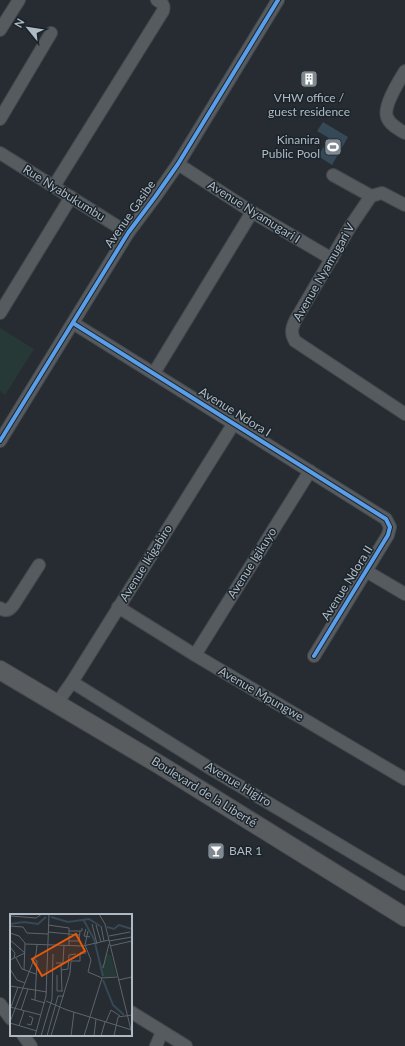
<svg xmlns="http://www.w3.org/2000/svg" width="405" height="1046" font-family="Lato,sans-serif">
	<rect width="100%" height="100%" fill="#262c31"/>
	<path fill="#273937" d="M0,328L34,349L5,395L0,391Z"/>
	<path fill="#354957" d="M323,122L348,137L332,165L318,156L329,138L317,131Z"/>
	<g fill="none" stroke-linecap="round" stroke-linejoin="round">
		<defs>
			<g id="minor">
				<path d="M0,30L19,0"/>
				<path d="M405,71C399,81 383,106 387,117C390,125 398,129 405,133"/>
				<path d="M0,119L51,33"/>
				<path d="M0,153L128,233"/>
				<path d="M178,164L252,212L332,259"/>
				<path d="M333,175L371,196L382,193L405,205"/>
				<path d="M54,186L163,11C165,5 162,3 157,0"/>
				<path d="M371,196L350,227L296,319C292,327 290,333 295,341L405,414"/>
				<path d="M0,313L71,197"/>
				<path d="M73,323L386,519L390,527L388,535L314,656"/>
				<path d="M154,373L252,212"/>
				<path d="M0,441L128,233L155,197L178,164L278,0"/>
				<path d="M366,571L405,594"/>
				<path d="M118,607L195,655L405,779"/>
				<path d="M0,608C6,612 10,610 14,604L39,565"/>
				<path d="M195,655L310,471"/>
				<path d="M72,682L213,770L405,884"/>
				<path d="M57,703L72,682L234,423"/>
				<path d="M0,1004L11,1019"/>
				<path d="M131,1012L186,1046"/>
				<path d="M23,1035L31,1046"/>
				<path d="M156,1046L162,1032"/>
			</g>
			<path id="highway" d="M0,670L160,765L405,917"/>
		</defs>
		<use href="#minor" stroke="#44484c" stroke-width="14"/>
		<use href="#highway" stroke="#43484d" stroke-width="20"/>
		<use href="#minor" stroke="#565b5f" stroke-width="12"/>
		<use href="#highway" stroke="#5a5d60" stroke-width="18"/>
		<defs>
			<g id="cycleway">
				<path d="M73,323L386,519L390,527L388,535L314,656"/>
				<path d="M0,441L128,233L155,197L178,164L278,0"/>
			</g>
		</defs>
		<use href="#cycleway" stroke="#1b242b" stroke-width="6"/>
		<use href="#cycleway" stroke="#5a9eea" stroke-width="4"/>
	</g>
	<defs>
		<symbol id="building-square" viewBox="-11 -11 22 22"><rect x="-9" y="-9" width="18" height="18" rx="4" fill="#808890" stroke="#1b242b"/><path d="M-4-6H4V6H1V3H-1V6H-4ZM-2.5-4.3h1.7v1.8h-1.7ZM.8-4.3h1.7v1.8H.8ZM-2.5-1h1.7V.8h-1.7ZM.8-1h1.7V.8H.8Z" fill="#fff"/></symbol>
		<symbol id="stadium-square" viewBox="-11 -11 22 22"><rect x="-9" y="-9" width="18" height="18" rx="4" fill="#808890" stroke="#1b242b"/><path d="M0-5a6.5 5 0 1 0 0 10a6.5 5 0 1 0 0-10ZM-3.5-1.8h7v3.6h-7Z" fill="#fff"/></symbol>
		<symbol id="bar-square" viewBox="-11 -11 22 22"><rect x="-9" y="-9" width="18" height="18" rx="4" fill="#808890" stroke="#1b242b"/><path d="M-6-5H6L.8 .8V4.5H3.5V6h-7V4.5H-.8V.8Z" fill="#fff"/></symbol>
	</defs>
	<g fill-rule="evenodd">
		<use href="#building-square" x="299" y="69" width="20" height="20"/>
		<use href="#stadium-square" x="323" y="137" width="20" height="20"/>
		<use href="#bar-square" x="206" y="841" width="20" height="20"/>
	</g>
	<g text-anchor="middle" stroke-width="3" stroke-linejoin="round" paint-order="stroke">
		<g font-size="12" fill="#b0bac3" stroke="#1b242b">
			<text x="309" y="102">VHW office /<tspan x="309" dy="14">guest residence</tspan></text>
			<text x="320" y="144" text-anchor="end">Kinanira<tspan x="320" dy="14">Public Pool</tspan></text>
			<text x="229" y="855" text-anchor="start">BAR 1</text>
		</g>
		<g font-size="12" fill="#b0bac3" stroke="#1b242b">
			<text transform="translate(64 193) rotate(32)" y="4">Rue Nyabukumbu</text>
			<text transform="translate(254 212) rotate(32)" y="4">Avenue Nyamugari I</text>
			<text transform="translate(130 214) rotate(-55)" y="4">Avenue Gasibe</text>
			<text transform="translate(324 272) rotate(-60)" y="4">Avenue Nyamugari V</text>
			<text transform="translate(235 412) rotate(32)" y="4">Avenue Ndora I</text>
			<text transform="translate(146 563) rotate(-58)" y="4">Avenue Ikigabiro</text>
			<text transform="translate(252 563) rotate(-58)" y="4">Avenue Igikuyo</text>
			<text transform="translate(347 583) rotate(-58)" y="4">Avenue Ndora II</text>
			<text transform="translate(261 694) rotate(30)" y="4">Avenue Mpungwe</text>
			<text transform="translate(238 784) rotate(31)" y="4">Avenue Higiro</text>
			<text transform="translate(204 792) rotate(32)" y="4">Boulevard de la Liberté</text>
		</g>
	</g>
	<g transform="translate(10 914)">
		<rect width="122" height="122" fill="#262c31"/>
		<path d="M97,40L101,41L106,62L92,64L88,46L93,51Z" fill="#273937"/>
		<path fill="none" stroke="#354957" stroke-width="2" d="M41,3L58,8L79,5L90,12M73,5L84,25L93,62M0,10L14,8L28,10L36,3M97,13L104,15L109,11L122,15M93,66L103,91L114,101"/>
		<path fill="none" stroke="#5d656b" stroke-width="1" d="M89,0L95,10L122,120M1,2L26,4L32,0M82,10L87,30M38,11L59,14V31M86,11L91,28M0,12L13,13L17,19L38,20M91,12L94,27M76,15L74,22L80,23M59,17H72V14M78,17L75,31L81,46L78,58L92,64L107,63M38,18L70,21M0,19L9,22L15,29L14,56M99,22L120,18M0,26L15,39M59,27H69L70,17M99,27L122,23M15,30L73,32L99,26M100,32L122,27M0,33L5,39L4,44M6,44L12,55L26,60M24,45L27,47L25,86M0,46L15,39M46,49H53L54,31M51,49L52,77M93,54L99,30M0,55L7,66L15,69M51,56L58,55L59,41L66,40M47,61V77H53M108,66L122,63M0,72L37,78M21,85L35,89M36,87L57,96L122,116M0,93L31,101M1,93L8,73M11,96L18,75M0,108L26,40L27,31M96,108L101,96L110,102M0,109L27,117M17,110L21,111L23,104L19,102M9,112L14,97M25,122L36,82L39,0M31,122L42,85L43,40M37,122L48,82H54M41,122L60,59L61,47H70V39H76M61,122L64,98M74,122L92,64M84,122L86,105M91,122L95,108M104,122L108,103L122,101"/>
		<path fill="#e8590c" fill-opacity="0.15" stroke="#e8590c" stroke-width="2" d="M66,20L75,37L32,62L22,45Z"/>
		<rect width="122" height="122" fill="none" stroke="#b0bac3" stroke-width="2"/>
	</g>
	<g transform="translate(28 28) rotate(300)" stroke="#1b242b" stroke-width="3" paint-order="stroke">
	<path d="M0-3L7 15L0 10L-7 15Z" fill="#b0bac3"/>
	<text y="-6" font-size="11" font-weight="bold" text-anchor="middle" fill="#b0bac3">N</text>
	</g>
</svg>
